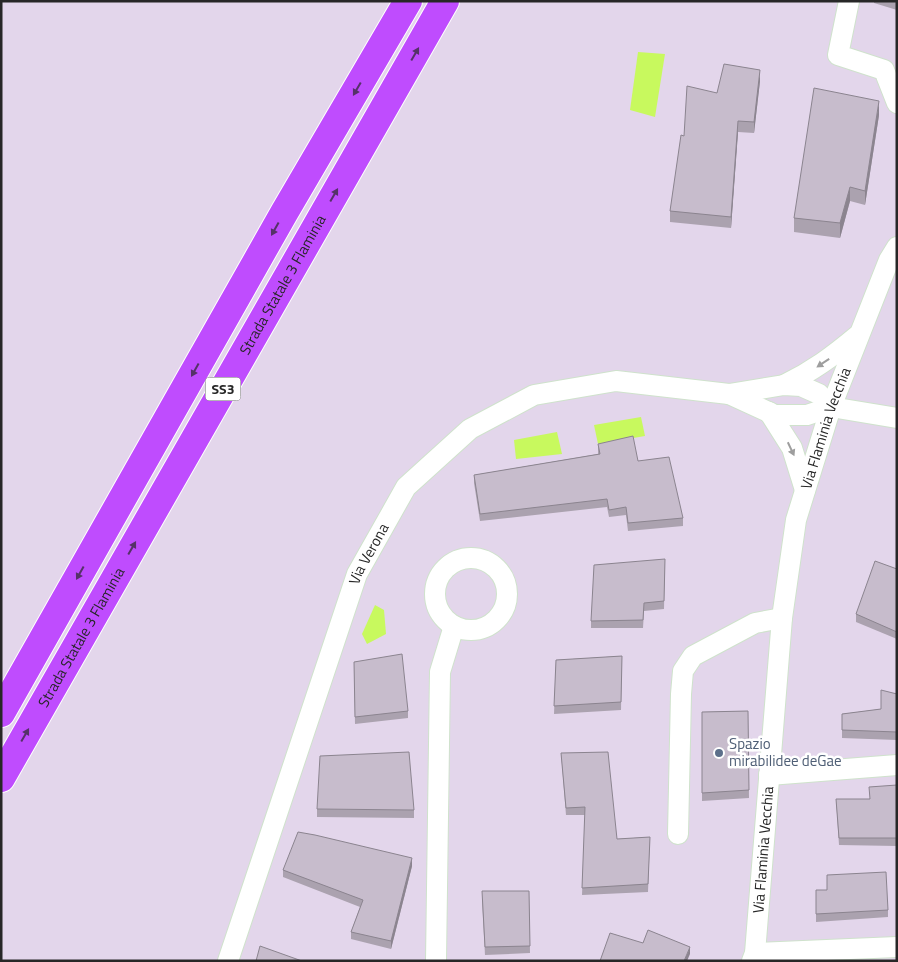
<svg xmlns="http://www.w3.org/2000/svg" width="898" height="962" font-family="'Titillium Web',sans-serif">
	<rect width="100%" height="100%" fill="#e3d6eb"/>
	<g fill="#c8f95e">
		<path d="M638,52L665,54L655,117L630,110Z"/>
		<path d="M641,417L645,436L598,444L594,425Z"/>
		<path d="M557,432L562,454L516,459L514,440Z"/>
		<path d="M375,605L384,610L386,634L367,644L362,634Z"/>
	</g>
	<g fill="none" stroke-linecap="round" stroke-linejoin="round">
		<defs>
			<g id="minor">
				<path d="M849,1L838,55L884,70L897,103"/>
				<path d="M784,385C813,371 833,356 857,336"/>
				<path d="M729,394L775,415H807L831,407L897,418"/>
				<path d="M769,412L792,448L805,490"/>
				<circle cx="471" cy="594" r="36"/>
				<path d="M769,775L897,765"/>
				<path d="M678,834L681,694L683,671L693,656L755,623L782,618"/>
				<path d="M755,953L897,947"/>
				<path id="s1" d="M228,961L357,574L406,487L470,429L534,395L616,381L729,394L784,385L801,386L819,394L831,407"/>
				<path d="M436,961L440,672L454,626"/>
				<path id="s2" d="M752,961L755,953L782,618L796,520L831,407L889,260L897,247"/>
			</g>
			<g id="trunk">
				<path d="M1,713L284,213L408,1"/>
				<path id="s3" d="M1,778L445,1"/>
			</g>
		</defs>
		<use href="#minor" stroke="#cfe2cc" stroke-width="22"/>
		<use href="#trunk" stroke="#fff" stroke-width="30"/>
		<use href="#minor" stroke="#fff" stroke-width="20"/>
		<use href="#trunk" stroke="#bf4cfe" stroke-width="28"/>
	</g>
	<g fill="#aba2af">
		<path d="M874,1H897V10L874,3Z"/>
		<path d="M760,81L754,133L738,132L731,228L670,222V211L684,136L717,93Z"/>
		<path d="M879,115L865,205L850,201L840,238L794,232V218Z"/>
		<path d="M598,444L638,461L683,518V526L628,531L626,515L609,517L607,507L480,521L474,483V475L598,454Z"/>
		<path d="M665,559L664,609L644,611L643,628H591V621Z"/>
		<path d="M897,569V639L856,622V614Z"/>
		<path d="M622,656L621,710L554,714L556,660Z"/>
		<path d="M354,662L408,711V718L355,724Z"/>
		<path d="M897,694V740L842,738V714L881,709Z"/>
		<path d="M748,711L749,798L702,801V712Z"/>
		<path d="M561,753L617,839L650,837L648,892L582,895L585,815H566Z"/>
		<path d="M897,785V846L839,845L836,799H869Z"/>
		<path d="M317,809L414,810V818L317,817Z"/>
		<path d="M412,866L391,949L351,939V932L360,907L283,877V870Z"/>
		<path d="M816,890H827L888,910V917L816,922Z"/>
		<path d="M529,891L530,953L485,955L482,899Z"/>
	</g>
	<g fill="#8b848f">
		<path d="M760,70V81L754,133V122Z"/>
		<path d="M879,101V115L865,205V191Z"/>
		<path d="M738,121V132L731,228V217Z"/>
		<path d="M850,187V201L840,238V223Z"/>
		<path d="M412,858V866L391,949V941Z"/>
		<path d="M690,947V954L687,961H684Z"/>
	</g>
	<g fill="#c7bccc" stroke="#8b848f">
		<path d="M724,64L760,70L754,122L738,121L731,217L670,211L681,135L684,136L687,86L717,93Z"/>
		<path d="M814,88L879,101L865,191L850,187L840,223L794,218Z"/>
		<path d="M633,436L638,461L669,457L683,518L628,523L626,507L609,510L607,499L480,514L474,475L600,454L598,444Z"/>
		<path d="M665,559L664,601L644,603L643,620L591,621L594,565Z"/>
		<path d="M875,561L897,569V632L856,614Z"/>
		<path d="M402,654L408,711L355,717L354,662Z"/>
		<path d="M622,656L621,702L554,706L556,660Z"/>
		<path d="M881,690L897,694V732L842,730V714L881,709Z"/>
		<path d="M748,711L749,790L702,793V712Z"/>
		<path d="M409,752L414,810L317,809L320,756Z"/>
		<path d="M608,752L617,839L650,837L648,884L582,888L585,807L566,808L561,753Z"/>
		<path d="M897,785V838H839L836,799H870L869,787Z"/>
		<path d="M298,832L315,835L412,858L391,941L351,932L363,900L283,870Z"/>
		<path d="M886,872L888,910L816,914V890H827V875Z"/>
		<path d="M482,891H529L530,946L485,947Z"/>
		<path d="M648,930L690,947L684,961H600L610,933L643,943Z"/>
		<path d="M260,946L302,961H256Z"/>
	</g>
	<defs><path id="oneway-solid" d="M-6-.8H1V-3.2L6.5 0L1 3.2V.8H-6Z" transform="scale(1.25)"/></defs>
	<g fill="#553268">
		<use href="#oneway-solid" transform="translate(415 54) rotate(-60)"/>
		<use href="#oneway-solid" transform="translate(357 89) rotate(120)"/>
		<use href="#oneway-solid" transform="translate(334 195) rotate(-60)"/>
		<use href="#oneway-solid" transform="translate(275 229) rotate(119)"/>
		<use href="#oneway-solid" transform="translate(195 370) rotate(119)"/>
		<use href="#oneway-solid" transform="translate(132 548) rotate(-60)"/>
		<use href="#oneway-solid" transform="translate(80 573) rotate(119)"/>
		<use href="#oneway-solid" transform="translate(25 735) rotate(-60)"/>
	</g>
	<g fill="#9e9e9e">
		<use href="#oneway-solid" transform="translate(823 363) rotate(146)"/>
		<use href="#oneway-solid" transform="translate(791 449) rotate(65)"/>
	</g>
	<circle fill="#5c6f8a" stroke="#fff" stroke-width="2" cx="719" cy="753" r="5"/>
	<g text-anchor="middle" stroke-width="5" stroke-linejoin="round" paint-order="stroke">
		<rect fill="#fff" stroke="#686868" stroke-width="1" x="205.5" y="377.5" width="35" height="23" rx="4"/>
		<g font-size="14" font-weight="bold" fill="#272727">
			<text x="223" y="394">SS3</text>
		</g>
		<g font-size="15" fill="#272727" stroke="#fff">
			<text dy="5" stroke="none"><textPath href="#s3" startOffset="568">Strada Statale 3 Flaminia</textPath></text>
			<text dy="5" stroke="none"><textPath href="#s2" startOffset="540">Via Flaminia Vecchia</textPath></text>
			<text dy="5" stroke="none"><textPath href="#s1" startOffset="431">Via Verona</textPath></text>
			<text dy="5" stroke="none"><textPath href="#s3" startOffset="162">Strada Statale 3 Flaminia</textPath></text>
			<text dy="5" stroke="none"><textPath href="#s2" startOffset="112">Via Flaminia Vecchia</textPath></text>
		</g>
		<g font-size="15" fill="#4e5e75" stroke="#fff" text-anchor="start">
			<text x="729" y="749">Spazio<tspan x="729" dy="17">mirabilidee deGae</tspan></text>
		</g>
	</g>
	<rect width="898" height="962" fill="none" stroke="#272727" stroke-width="5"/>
</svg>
